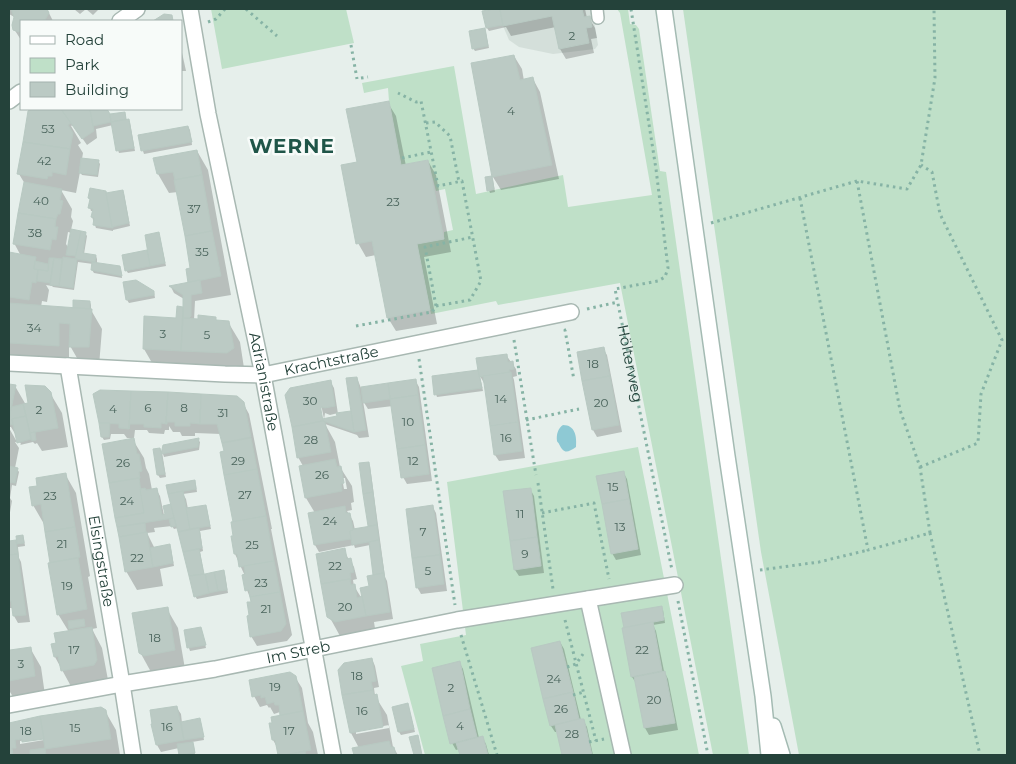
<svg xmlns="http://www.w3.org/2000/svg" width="1016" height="764" font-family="Montserrat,sans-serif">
	<rect width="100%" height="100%" fill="#e6efeb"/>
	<path fill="#d4dfda" d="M500,9H592L598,45L595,49L553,54L519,47L509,40L503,26Z"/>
	<g fill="#bfe0c8">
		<path d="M211,9H346L354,43L222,69Z"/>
		<path d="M617,9H628L630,24L636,25L639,29L660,171L666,172L749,755H713L620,283L498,305L496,301L431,314L417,244L444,239V232L453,230L445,189L436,191L428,160L401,165L389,101L388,88L364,93L362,83L454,66L476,194L563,175L568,207L652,195L620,13Z"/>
		<path d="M683,9H1007V755H799L761,552Z"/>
		<path d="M638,447L699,755H425L401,666L423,661L420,644L466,635L447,482Z"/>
	</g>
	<path fill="#8ec9d4" d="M563,425C575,425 577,436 576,447C567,453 564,454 559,444C559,443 557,442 557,441C556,435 558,428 563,425Z"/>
	<g fill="#0003" fill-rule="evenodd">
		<path d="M9,9H47L53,21H21V40L14,29L16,18L9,14Z"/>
		<path d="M74,9H86L80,14Z"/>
		<path d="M86,9H99L93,15Z"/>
		<path d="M501,9H585L587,18H589L595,28L597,38L591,39L594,53L566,59L560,49L556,27L511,36L506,27L489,31L487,28L502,14Z"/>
		<path d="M484,30L486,33L489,48L475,51L473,48Z"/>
		<path d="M181,48L186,71H181Z"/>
		<path d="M514,56L522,69L524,81L533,79L540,92L559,179L501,190L493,177L472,64Z"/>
		<path d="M388,103L396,116L406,166L428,161L436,175L451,252L424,257L437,324L396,331L388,318L376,255L366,257L358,243V163Z"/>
		<path d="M34,109H106L109,116L124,113L127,121L130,123L135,151L119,153L118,150L113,125L96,129L97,138L87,145L73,125L71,126L81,143L78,145L83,153L82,159L98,161L100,164L98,177L82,175L80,172L76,193L61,190L72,209L71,217L73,221L71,230L85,233L87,236L84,254L96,256L97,259V264L121,270L122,278L94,273L92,270L93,264L78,262L74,290L53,287L52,286L46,285L49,290L47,302L42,301L41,307L75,309L90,302L91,305V310L102,329L99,366L81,365L69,344V365L9,362V254L21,256L14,243L25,184L19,174L29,112ZM68,232L72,233L69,249L66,244Z"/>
		<path d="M188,127L190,130L192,145L144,154L143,151Z"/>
		<path d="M197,151L208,170L231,295L195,301L194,320L215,318L217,322H228L240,342L244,368H155L144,349L177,319L182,308L184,311V299L174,293L171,287L190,284L191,269L178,192L169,193L158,174Z"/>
		<path d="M491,177L493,180L495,192L490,193L489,190Z"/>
		<path d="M106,194H124L130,226L113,230V231L96,228L92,217L94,211H91L90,208L91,201L89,198Z"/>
		<path d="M158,234L160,237L166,266L128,273L126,270L123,256L149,251Z"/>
		<path d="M154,292L155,298L129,303L127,300Z"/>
		<path d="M603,349L607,355L622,432L597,437L593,430L578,353Z"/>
		<path d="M506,355L516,369L517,376L513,377L514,380L525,458L499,461L495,455L485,383H484L480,376L483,391L437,397L436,394Z"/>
		<path d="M357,378L361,388L415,380L419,387L432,481L407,484L403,477L393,406L368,409L363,401L369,437L359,438L357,435L325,424L335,442L340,467L352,486L354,502L351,503L352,510L347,511L353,521L355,530L369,527L360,464L368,463L370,466L385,577L387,581L393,619L374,622L376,635L347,640L340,636L329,616L317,555L344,550L349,560H350L354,567L357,579L353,580L354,586L364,602L362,589L370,587L369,577L375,576L370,545L355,548L354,545L319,552L315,545L309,514L315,513L306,498L300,467L303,466L298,457L287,396L291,389L330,381L334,388L338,414L352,412L347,379ZM318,404H321L324,419L322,422ZM325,413L330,415L338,413L339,417L324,420ZM342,478H345L347,489H344Z"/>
		<path d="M9,385L15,386L26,405L50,393L62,413L68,447L42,451L37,443L35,444L33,442L20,445L21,444L11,427H9Z"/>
		<path d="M95,395L243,403L249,414L272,529H271L292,635L287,641L257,646L251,636V616L252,603L247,590L245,576L235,554V523L225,452L221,434L195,433V436H182L180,432H173L169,426V430H165L164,434L149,433L147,430H135L134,438H127L124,434H111L110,439L104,440L102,437Z"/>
		<path d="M9,428L17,442H15L19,448L15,468L17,469L19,472L16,486L12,485L10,498L12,501L9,518Z"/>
		<path d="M133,440L144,458L146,468L149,474L152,490L156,489L160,496L164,515L166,514L172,505L168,486L194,482L196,485L197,492L183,494L186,499L188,509L205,506L207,509L211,529L200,531L203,551L200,552L204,575L223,572L225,575L228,593L197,599L195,596L178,528L174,529L172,526L154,528L155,532L147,533L155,549H171L174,566L160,569L163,586L137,590L126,571L104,445Z"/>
		<path d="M198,440L200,442L199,450L164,457L163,454L164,446Z"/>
		<path d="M160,449L162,452L166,477L160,478L158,475L154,450Z"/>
		<path d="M623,472L627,479L641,555L616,560L612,553Z"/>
		<path d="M65,474L76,493L90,576L88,577L97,628L92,629L102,648L108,680L73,690L55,657L53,645L57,644L69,632L58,614L52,564L44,524L33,505L39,487Z"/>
		<path d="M530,489L534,496L544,573L519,576L515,570Z"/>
		<path d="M432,506L436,513L447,591L421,594L417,587Z"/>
		<path d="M23,536L24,539L25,546L18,547L19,558L21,562L30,622L18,623L14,616L13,608H10L9,606V557L10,556L9,543L18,541Z"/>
		<path d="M661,607L663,610L665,623L653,625L656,631L664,671L668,679L678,730L649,735L645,728L636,683L632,677L623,629Z"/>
		<path d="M167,609L178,628L185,669L151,672L140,652Z"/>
		<path d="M201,628L206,648L190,651L189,648Z"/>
		<path d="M9,639L10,652L30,648L41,667L45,695L15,700L10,692H9Z"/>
		<path d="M560,642L564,649L581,720H583L587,727L593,755H563L558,732H555L551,726Z"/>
		<path d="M372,659L375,666L379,687L374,688L375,696L387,715L393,747L398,755H355L354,749L359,748L351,733L339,671ZM389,725V728L356,734V731Z"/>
		<path d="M459,662L463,669L479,738L482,737L486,744L489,755H461L459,749L456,750L452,743Z"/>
		<path d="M295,677L302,688L308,723L313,732L318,755H279L277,747L273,740L283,716L280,712L274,714L270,707L269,708L267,705L260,707L254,696Z"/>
		<path d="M408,705L415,732L401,735L399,732Z"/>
		<path d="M177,708L181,714L182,723L199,720L201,723L204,740L192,742L194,746L195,755H181L179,748L161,752L157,745Z"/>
		<path d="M105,711L116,730L120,755H9V724L41,718ZM50,737V739L20,744V741Z"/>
	</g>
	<g fill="#bbcac4" stroke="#b8c9c2">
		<path d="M11,9H47L49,13L45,20L41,21H21V31L19,32L13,30L12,25L14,17Z"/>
		<path d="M494,9H500L503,25L486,28L482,11Z"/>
		<path d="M500,9H582L584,17L590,16L592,27L586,28L589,43L559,49L552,16L503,26Z"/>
		<path d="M164,14L172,15L173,21H153Z"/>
		<path d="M485,28L488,46L472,49L469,31Z"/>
		<path d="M514,55L520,80L533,77L552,165L492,177L471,63Z"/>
		<path d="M389,101L401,165L428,160L444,239L417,244L430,310L387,318L372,241L356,244L341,165L357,162L346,109Z"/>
		<path d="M32,109H61L71,123L68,125L73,133L70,149L23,142L28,111Z"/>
		<path d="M61,109H90L94,131L82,139Z"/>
		<path d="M90,109H107L110,114L111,122L93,126Z"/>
		<path d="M125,112L126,119L111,122L110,114Z"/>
		<path d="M129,119L134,148L116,151L111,122Z"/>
		<path d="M188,126L192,142L141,151L138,135Z"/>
		<path d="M23,142L70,149L66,175L52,172V176H48L47,179L17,174Z"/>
		<path d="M197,150L202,175L175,180L173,172L157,174L153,158Z"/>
		<path d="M81,158L99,160L97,175L79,173Z"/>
		<path d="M202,175L212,231L185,236L174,180Z"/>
		<path d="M492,176L494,189L487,191L485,177Z"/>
		<path d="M24,182L62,189L60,200L63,201L60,214H58L56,219L18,213Z"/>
		<path d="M90,188L106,191L113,228L93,225L94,218L91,217L93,209L88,208L90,199L88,198Z"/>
		<path d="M123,190L129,223L112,227L106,193Z"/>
		<path d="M18,213L56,219L55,227H58L56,240L52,239L50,250L13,244Z"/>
		<path d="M71,229L81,231L76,256L66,255Z"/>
		<path d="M81,231L86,232L83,253L96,255L95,262L75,259Z"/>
		<path d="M212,231L221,276L188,283L186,269L190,268L185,236Z"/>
		<path d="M159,232L165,263L150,266L145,235Z"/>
		<path d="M147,250L150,266L125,271L122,255Z"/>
		<path d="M9,252L36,257L34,269H38L36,283L32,282L29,300L9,297Z"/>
		<path d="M63,257L77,259L73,288L59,286Z"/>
		<path d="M49,258H54L50,283L37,281L38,269L48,271Z"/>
		<path d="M54,258L62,259L59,286L50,285Z"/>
		<path d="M35,261L48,264V271L34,269Z"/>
		<path d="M92,262L120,266L122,276L91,270Z"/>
		<path d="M136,280L154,291V295L126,300L123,282Z"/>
		<path d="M200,280L202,293L191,295V316L189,318H183V295L169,286Z"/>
		<path d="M73,300L90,301V309L73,308Z"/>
		<path d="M9,303L92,309L89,347H69L70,324L59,323V346L9,343Z"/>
		<path d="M177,306L183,307L181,351L143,349L144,316L176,318Z"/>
		<path d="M198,315L216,317V320L229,321L234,348L227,353L181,351L183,318L198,319Z"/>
		<path d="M604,347L610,376L582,381L577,352Z"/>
		<path d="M507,354L508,362L513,361L514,369L509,370L510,372L479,377L476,358Z"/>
		<path d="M478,370L482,388L434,395L432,376Z"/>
		<path d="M511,372L518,422L490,426L483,376Z"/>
		<path d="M610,376L619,425L592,430L582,381Z"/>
		<path d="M357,377L366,430L354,432L346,378Z"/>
		<path d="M416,379L418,395L390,399L388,383Z"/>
		<path d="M331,380L335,406L325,408L321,407V410L323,421L292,427L285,395L290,388Z"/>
		<path d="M388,383L390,399L363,403L361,387Z"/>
		<path d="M9,384L16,385L9,420Z"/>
		<path d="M25,385L45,386L51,392L58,428L30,433L23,404L28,403Z"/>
		<path d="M100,390L131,391L129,429L119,428V424L99,423L93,394Z"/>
		<path d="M131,391L168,392L166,424L161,423V428L144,427V424H130L129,429Z"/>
		<path d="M168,392L201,394L200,424L190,423V426H175V422H167V424H166Z"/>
		<path d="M201,394L237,396L244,402L251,437L222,443L217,424H200Z"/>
		<path d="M418,395L425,445L397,449L390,399Z"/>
		<path d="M23,404L26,416L12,419L13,425L9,424L11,407Z"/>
		<path d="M351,411L354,432L323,421L322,419L337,416L336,413Z"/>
		<path d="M26,416L31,439L17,443L12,419Z"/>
		<path d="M323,421L325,422L331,452L297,458L292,427Z"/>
		<path d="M518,422L522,451L494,455L490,426Z"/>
		<path d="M99,423H110L109,437H101Z"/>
		<path d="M35,432L36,440L32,441L30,433Z"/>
		<path d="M134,438L137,454H139L142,471L139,472L140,478L109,483L102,444Z"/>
		<path d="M199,438L198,447L161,454L163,445Z"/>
		<path d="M251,438L257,469L224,475L220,452L224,451L222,443Z"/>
		<path d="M425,445L429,474L401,478L397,449Z"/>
		<path d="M160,448L165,474L157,475L153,449Z"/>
		<path d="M335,459L337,467L341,466L344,483L341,484L342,491L305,498L299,466Z"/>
		<path d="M369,462L373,492L363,494L359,463Z"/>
		<path d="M9,466L18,468L15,483L9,482Z"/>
		<path d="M257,469L266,516L233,522L224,475Z"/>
		<path d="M624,471L629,499L602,504L596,476Z"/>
		<path d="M66,473L75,527L45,532L41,504L32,506L29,487L37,486L36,478Z"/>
		<path d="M139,478L144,513L115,518L109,483Z"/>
		<path d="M195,480L196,489L168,494L166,485Z"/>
		<path d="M145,488L146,490L157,488L162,515L165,514L163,506L171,504L174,518L117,527L115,518L144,513L140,489Z"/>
		<path d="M531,488L537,537L510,541L503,491Z"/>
		<path d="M183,491L190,529L178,532L168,494Z"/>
		<path d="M373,492L377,525L368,526L363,494Z"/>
		<path d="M629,499L638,549L611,554L602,504Z"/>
		<path d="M206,505L210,526L190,529L186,508Z"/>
		<path d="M433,505L440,555L412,558L406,509Z"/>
		<path d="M345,506L346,513H350L353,529V530L350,531L351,539L314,545L308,513Z"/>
		<path d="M266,516L274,561L239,567L237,554H234L231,536H233L231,522Z"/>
		<path d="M174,518L176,526L171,527L169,519Z"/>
		<path d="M145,523L146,533L119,537L117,527Z"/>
		<path d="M377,525L379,540L352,545L350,531L353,530V529Z"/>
		<path d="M75,527L80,557L50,563L45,532Z"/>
		<path d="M199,528L202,548L183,552L178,532Z"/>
		<path d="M147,532L153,567L125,572L119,537Z"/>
		<path d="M23,535L24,543L17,544L16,536Z"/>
		<path d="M537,537L541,566L514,570L510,541Z"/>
		<path d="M16,540L18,554L9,555V541Z"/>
		<path d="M379,540L384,573L373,575L369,542Z"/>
		<path d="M170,544L173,563L153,567L150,548Z"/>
		<path d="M345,548L347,559L351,558L354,572L350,573L351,579L321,584L316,554Z"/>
		<path d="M199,549L204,574L189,576L183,552Z"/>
		<path d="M18,554L26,615L13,616L11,601H9V555Z"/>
		<path d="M440,555L444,584L416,588L412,558Z"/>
		<path d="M78,558L87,609L57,615L48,563Z"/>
		<path d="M274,561L280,592L250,597L249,590L245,591L242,575L245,574L244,566Z"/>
		<path d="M224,570L227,590L218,591L214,572Z"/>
		<path d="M214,572L218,591L209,593L205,574Z"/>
		<path d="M384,573L390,612L366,616L360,588L369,586L367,576Z"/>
		<path d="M205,574L209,593L194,597L189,576Z"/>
		<path d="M350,579L351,585L355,584L357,598L362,596L366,616L335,622L327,617L321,584Z"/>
		<path d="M280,592L286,624L281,631L250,637L247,616L249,615L247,602H251L250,597Z"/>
		<path d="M662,606L664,620L624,628L621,613Z"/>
		<path d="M168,607L175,650L144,656L139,653L132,613Z"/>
		<path d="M84,619L85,626L69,629L68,621Z"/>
		<path d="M653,622L662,671L631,677L622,628Z"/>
		<path d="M92,627L97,660L94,665L61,671L58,656L54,657L51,644L56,643L54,633Z"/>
		<path d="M201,627L206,645L187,648L184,630Z"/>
		<path d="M560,641L573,692L543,699L531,648Z"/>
		<path d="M31,647L35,676L9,681V652L10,650Z"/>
		<path d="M372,658L376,681L371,682L373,690L342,695L338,670L344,663Z"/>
		<path d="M460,661L470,709L443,716L432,668Z"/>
		<path d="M665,671L675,723L644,728L634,677Z"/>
		<path d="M290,672L296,676L303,711L280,716L279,705H275L274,702L267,704L265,697L261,698V695L252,697L249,680Z"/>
		<path d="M373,690L374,695L377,694L383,727L350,733L342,695Z"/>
		<path d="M573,692L579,719L550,726L543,699Z"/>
		<path d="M408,703L414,729L398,732L392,707Z"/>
		<path d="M177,706L184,740L156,745L151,724H152L150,710Z"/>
		<path d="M101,707L106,710L111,739L45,749L40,716Z"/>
		<path d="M470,709L477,737L450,744L443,716Z"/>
		<path d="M303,711L311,750L284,755H278L275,740H272L269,723H272L271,717Z"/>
		<path d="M40,716L44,739L22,742V739L15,740L16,748H12L13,755H9V723Z"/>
		<path d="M200,718L204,737L184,740L181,722Z"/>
		<path d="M579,719H584L592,755H562L555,725Z"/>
		<path d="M418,735L422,755H414L409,737Z"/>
		<path d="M483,736L488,755H460L456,743Z"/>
		<path d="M389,741L391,747H394L396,755H354L352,748Z"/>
		<path d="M193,742L195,753L179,755L177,744Z"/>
		<path d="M45,748L46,755H30V750Z"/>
		<path d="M305,751L306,755H288Z"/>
	</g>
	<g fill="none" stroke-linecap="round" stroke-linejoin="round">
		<defs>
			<path id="service" d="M597,9L598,18"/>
			<g id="minor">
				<path id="s2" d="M190,9L208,114L263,375L333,755"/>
				<path d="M120,21L137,9"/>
				<path d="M9,101L21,92"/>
				<path id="s3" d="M9,363L225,374L263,375L571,312"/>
				<path id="s4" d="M68,366L122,684L133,755"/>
				<path d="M588,599L623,755"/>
				<path id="s5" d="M9,705L122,684L215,669L457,620L675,585"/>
			</g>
			<g id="secondary">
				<path d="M664,9L727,456L763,696L769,755"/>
				<path d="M773,726L782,755"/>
			</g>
		</defs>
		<use href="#service" stroke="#a8b8b2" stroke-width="14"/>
		<use href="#minor" stroke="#a8b8b2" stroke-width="18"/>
		<use href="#secondary" stroke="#a4bbb3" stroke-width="18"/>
		<g stroke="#86b3a5" stroke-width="3" stroke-dasharray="2.5 4" stroke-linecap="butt">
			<path d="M246,9L277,36"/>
			<path id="s1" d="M631,9L656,169L668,268L665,277L658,281L615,289L672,570"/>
			<path d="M208,22L216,19L225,9"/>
			<path d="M351,45L357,79"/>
			<path d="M361,78L368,77"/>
			<path d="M426,123L435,122L450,136L459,182"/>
			<path d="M402,158L431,152"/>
			<path d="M800,198L868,550L930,533L980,755"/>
			<path d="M711,223L857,181"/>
			<path d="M436,306L425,247L473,237"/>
			<path d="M587,309L618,302"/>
			<path d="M356,326L432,312L436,306L470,300L481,281L462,181L438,186L421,101L416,102L398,93"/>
			<path d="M566,330H565L574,380"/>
			<path d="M514,340L536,475"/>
			<path d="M419,359L455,605"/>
			<path d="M526,420L579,409"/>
			<path d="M920,467L978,443L981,394L1002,340L940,214L932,172L921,165"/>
			<path d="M538,483L553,589"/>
			<path d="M542,513L594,503L609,579"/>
			<path d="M930,533L920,467L900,410L857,181L907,189L921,165L935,78L934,9"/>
			<path d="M760,570L819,562L868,550"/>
			<path d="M678,601L708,755"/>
			<path d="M565,620L596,741"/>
			<path d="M461,635L497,755"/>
			<path d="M567,667L576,664L583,654"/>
			<path d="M573,695L584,692"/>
			<path d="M589,742L604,739"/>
		</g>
		<use href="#service" stroke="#fff" stroke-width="11"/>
		<use href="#minor" stroke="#fff" stroke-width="15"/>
		<use href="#secondary" stroke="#fff" stroke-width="15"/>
	</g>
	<g text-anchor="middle" stroke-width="5" stroke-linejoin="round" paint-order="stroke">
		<g font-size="12" fill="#4a645c">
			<text x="572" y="40">2</text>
			<text x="511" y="115">4</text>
			<text x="48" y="133">53</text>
			<text x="44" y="165">42</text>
			<text x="41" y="205">40</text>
			<text x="393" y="206">23</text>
			<text x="194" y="213">37</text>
			<text x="35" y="237">38</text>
			<text x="202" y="256">35</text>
			<text x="34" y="332">34</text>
			<text x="163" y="338">3</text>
			<text x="207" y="339">5</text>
			<text x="593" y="368">18</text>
			<text x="501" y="403">14</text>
			<text x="310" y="405">30</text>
			<text x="601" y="407">20</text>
			<text x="148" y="412">6</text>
			<text x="184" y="412">8</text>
			<text x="113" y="413">4</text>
			<text x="39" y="414">2</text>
			<text x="223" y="417">31</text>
			<text x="408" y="426">10</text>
			<text x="506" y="442">16</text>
			<text x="311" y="444">28</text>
			<text x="238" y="465">29</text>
			<text x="413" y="465">12</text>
			<text x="123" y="467">26</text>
			<text x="322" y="479">26</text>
			<text x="613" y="491">15</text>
			<text x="245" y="499">27</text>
			<text x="50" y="500">23</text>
			<text x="127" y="505">24</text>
			<text x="520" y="518">11</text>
			<text x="330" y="525">24</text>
			<text x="620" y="531">13</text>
			<text x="423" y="536">7</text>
			<text x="62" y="548">21</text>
			<text x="252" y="549">25</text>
			<text x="525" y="558">9</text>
			<text x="137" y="562">22</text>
			<text x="335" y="570">22</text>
			<text x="428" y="575">5</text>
			<text x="261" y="587">23</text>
			<text x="67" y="590">19</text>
			<text x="345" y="611">20</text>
			<text x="266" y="613">21</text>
			<text x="155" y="642">18</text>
			<text x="74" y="654">17</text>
			<text x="642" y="654">22</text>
			<text x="21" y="668">3</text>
			<text x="357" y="680">18</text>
			<text x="554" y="683">24</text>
			<text x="275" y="691">19</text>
			<text x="451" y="692">2</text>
			<text x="654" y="704">20</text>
			<text x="561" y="713">26</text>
			<text x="362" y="715">16</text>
			<text x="460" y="730">4</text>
			<text x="167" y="731">16</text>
			<text x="75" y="732">15</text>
			<text x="26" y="735">18</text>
			<text x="289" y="735">17</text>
			<text x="572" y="738">28</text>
		</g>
		<g font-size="15" fill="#24423a" stroke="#f7fbf9">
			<text dy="5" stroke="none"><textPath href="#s3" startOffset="324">Krachtstraße</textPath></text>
			<text dy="5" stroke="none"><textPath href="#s1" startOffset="399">Hölterweg</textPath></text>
			<text dy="5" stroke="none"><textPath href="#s2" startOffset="380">Adrianistraße</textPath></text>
			<text dy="5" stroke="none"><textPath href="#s4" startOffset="198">Elsingstraße</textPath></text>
			<text dy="5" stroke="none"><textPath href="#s5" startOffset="294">Im Streb</textPath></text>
		</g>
		<g font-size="20" font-weight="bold" letter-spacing="1" fill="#1f5548" stroke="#f7fbf9">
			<text x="292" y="153">WERNE</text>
		</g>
	</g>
	<rect width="1016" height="764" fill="none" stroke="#24423a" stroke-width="20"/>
	<rect x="20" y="20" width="162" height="90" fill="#f7fbf9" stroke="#a3b1ad"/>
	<rect x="30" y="36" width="25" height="8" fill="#ffffff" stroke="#a3b1ad"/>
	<text x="65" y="45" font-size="15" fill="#24423a">Road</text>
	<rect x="30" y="58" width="25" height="15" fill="#bfe0c8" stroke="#a3b1ad"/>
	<text x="65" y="70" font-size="15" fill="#24423a">Park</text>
	<rect x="30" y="82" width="25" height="15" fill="#bbcac4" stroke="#a3b1ad"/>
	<text x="65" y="95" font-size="15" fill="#24423a">Building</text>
</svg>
